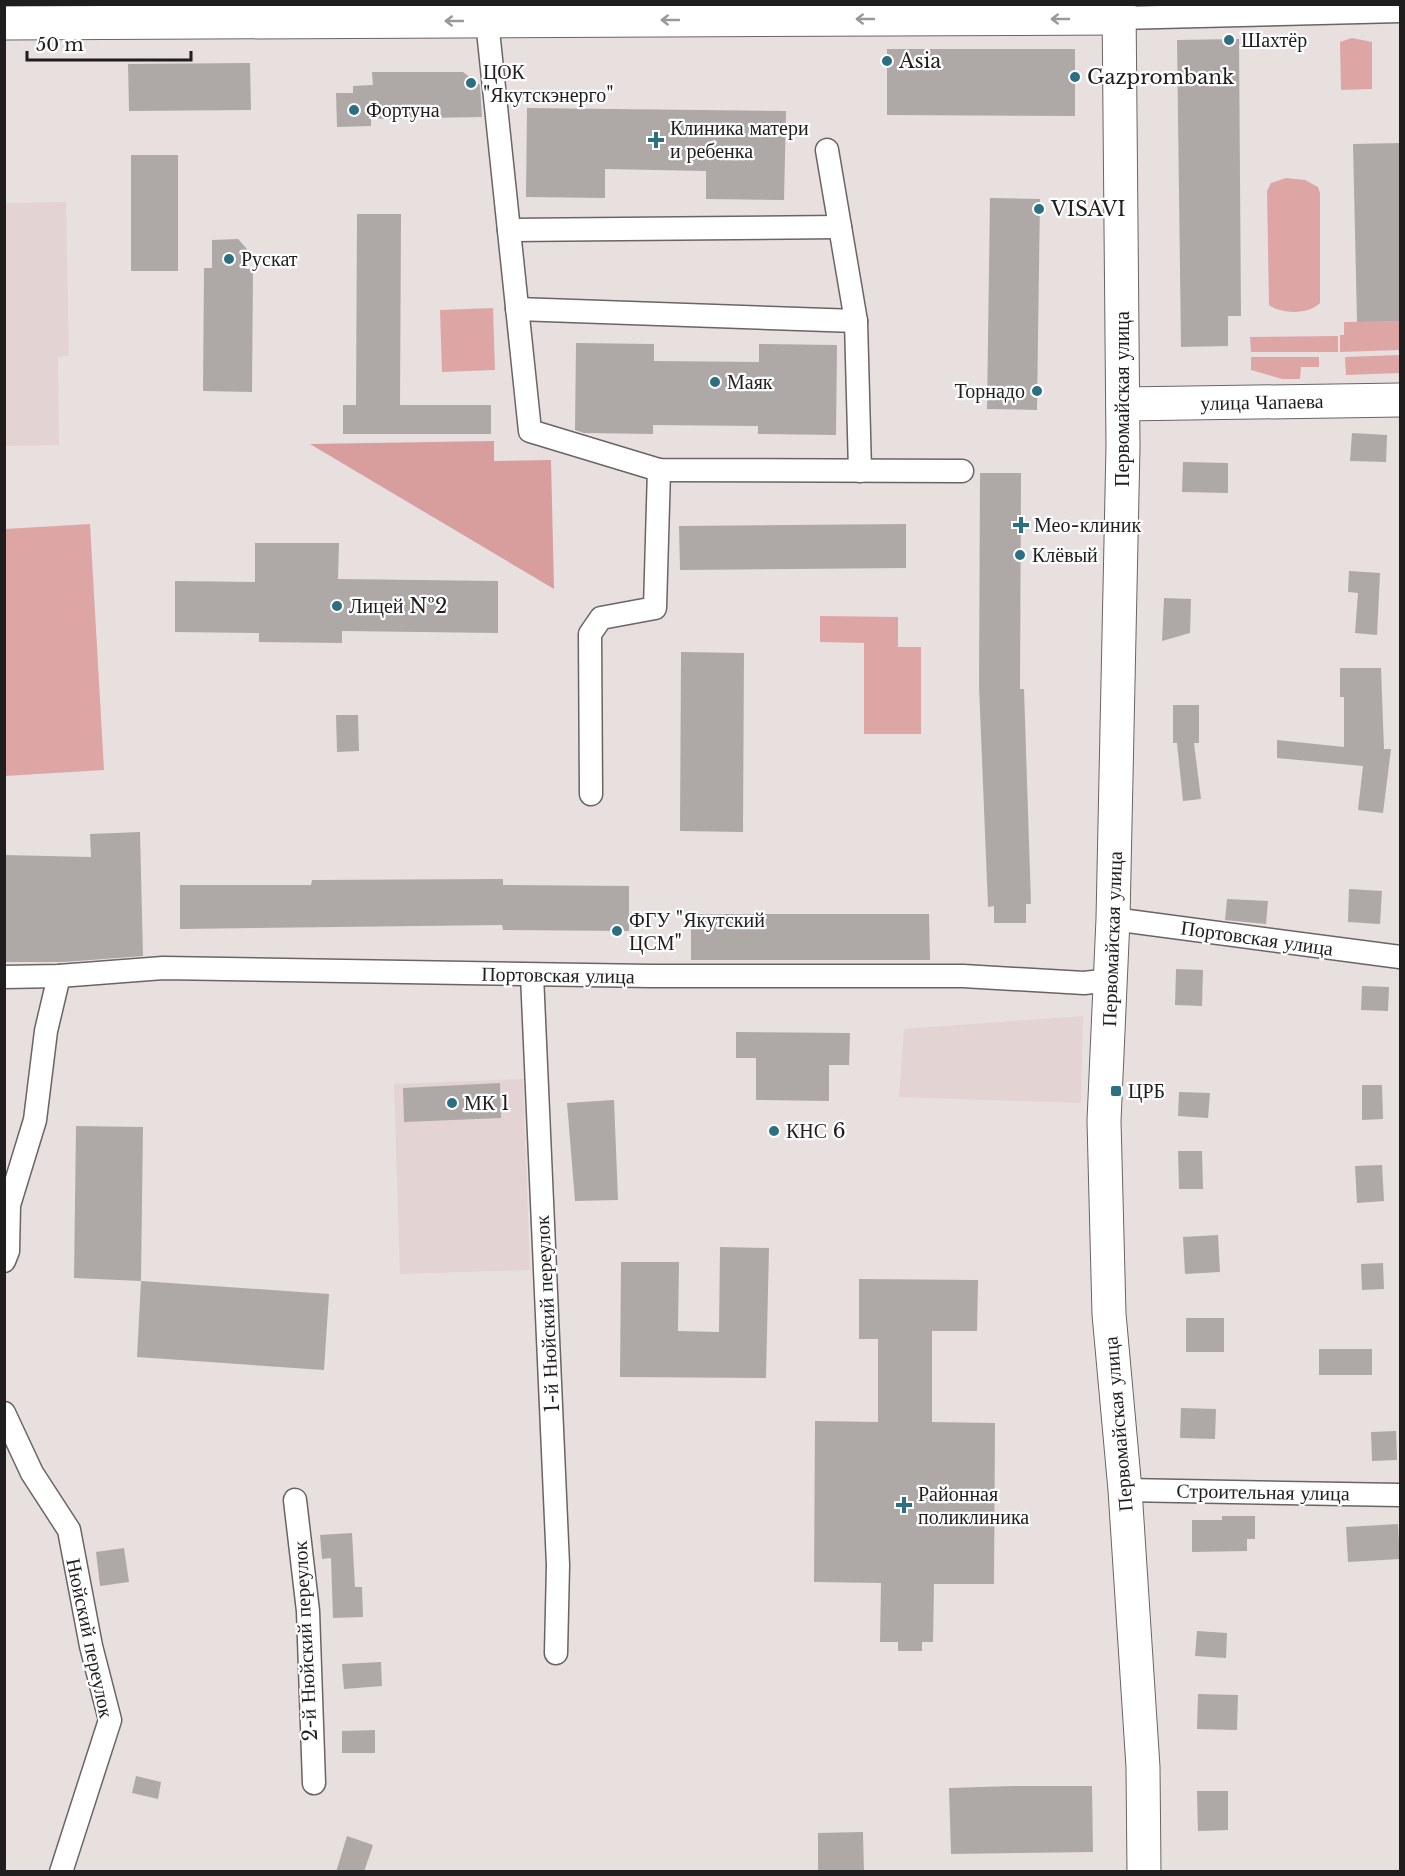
<svg xmlns="http://www.w3.org/2000/svg" width="1405" height="1876" font-family="'Libre Baskerville',serif">
	<rect width="100%" height="100%" fill="#e7e0df"/>
	<g fill="#e3d3d3">
		<path d="M66,202L69,356L58,357L59,445L5,446V203Z"/>
		<path d="M1083,1016L1081,1103L899,1097L904,1029Z"/>
		<path d="M523,1079L530,1270L400,1274L394,1084Z"/>
	</g>
	<g fill="#dda6a5">
		<path d="M1352,38L1372,42V89L1341,90L1340,42Z"/>
		<path d="M1286,178L1305,180L1318,187L1320,193V303C1308,315 1282,314 1269,305L1267,191L1271,183Z"/>
		<path d="M493,308L495,370L442,372L440,310Z"/>
		<path d="M1400,321V350L1340,352V335H1344V322Z"/>
		<path d="M1338,336V352H1251L1250,337Z"/>
		<path d="M1400,355V373L1346,375L1345,357Z"/>
		<path d="M1251,357H1319V367H1301L1300,379H1282L1251,370Z"/>
		<path d="M90,524L104,770L5,776V529Z"/>
		<path d="M820,616L898,617V647H921V734H864V643L820,642Z"/>
	</g>
	<path fill="#d79e9d" d="M494,441V461L551,460L554,589L310,444Z"/>
	<g fill="#aea8a7">
		<path d="M1239,39L1241,316H1228V346L1181,347L1177,40Z"/>
		<path d="M887,49H1075V116L887,115Z"/>
		<path d="M250,63L251,110L129,111L128,64Z"/>
		<path d="M372,72H463L480,85L482,117L371,119V126L337,127L336,93H353V86L373,85Z"/>
		<path d="M527,108L786,111L784,200L706,199V171L605,169V198L526,197Z"/>
		<path d="M1401,143V321L1357,322L1353,144Z"/>
		<rect x="131" y="155" width="47" height="116"/>
		<path d="M990,198L1040,199L1037,410L987,409Z"/>
		<path d="M357,214H401L400,405H491V434H343V405H356Z"/>
		<path d="M238,239L247,249L246,269H253L252,392L203,391L204,268H212V240Z"/>
		<path d="M576,343L654,344V361L759,362V344L837,345L836,435L758,434V426L653,425V434L584,433L575,430Z"/>
		<path d="M1352,433L1387,435L1386,462L1350,461Z"/>
		<path d="M1183,462L1228,463V493L1182,492Z"/>
		<path d="M980,473H1021L1020,689H1024L1031,904H1026V923H994V906L988,907L979,686Z"/>
		<path d="M906,524V568L680,570L679,526Z"/>
		<path d="M255,543H339L338,579L498,581V633L342,631V643L259,642V633L175,632V581L255,582Z"/>
		<path d="M1349,571L1380,573L1377,635L1355,633L1358,593L1348,592Z"/>
		<path d="M1164,598L1191,599L1190,633L1162,641Z"/>
		<path d="M681,652L744,653L743,832L680,831Z"/>
		<path d="M1340,668H1381L1384,749H1391L1383,813L1358,810L1363,766L1277,758V740L1344,747V697H1340Z"/>
		<path d="M1173,705H1199V743H1194L1201,799L1183,801L1177,743H1173Z"/>
		<path d="M336,715H358L359,751L337,752Z"/>
		<path d="M140,832L143,956L64,962H4V855L91,857L90,834Z"/>
		<path d="M503,879V885L629,886V931L503,930L502,925L180,929V885H311L312,880Z"/>
		<path d="M1349,889L1382,891L1380,924L1348,922Z"/>
		<path d="M1227,899L1268,901L1266,924L1225,920Z"/>
		<path d="M691,914H929L930,960H691Z"/>
		<path d="M1176,969L1203,970L1202,1006L1175,1005Z"/>
		<path d="M1362,986L1389,987L1388,1011L1361,1010Z"/>
		<path d="M736,1032L850,1033L849,1065H829V1101L756,1100V1058H736Z"/>
		<path d="M500,1083L501,1118L404,1122L403,1088Z"/>
		<path d="M1362,1085H1382L1383,1119L1362,1120Z"/>
		<path d="M1179,1092L1210,1093L1208,1118L1178,1116Z"/>
		<path d="M614,1100L618,1200L575,1201L567,1103Z"/>
		<path d="M76,1126L143,1127L141,1281L74,1278Z"/>
		<path d="M1178,1151H1202L1203,1189H1179Z"/>
		<path d="M1382,1165L1384,1201L1357,1203L1355,1166Z"/>
		<path d="M1218,1235L1220,1272L1185,1274L1183,1237Z"/>
		<path d="M720,1247L769,1248L766,1378L620,1377L621,1262H679L678,1331L719,1332Z"/>
		<path d="M1383,1263L1384,1289L1362,1290L1361,1264Z"/>
		<path d="M859,1279L978,1280L977,1331H932V1422L995,1423L994,1584H934L933,1642H922V1651H898V1642H880L881,1583L814,1582L815,1421L878,1422V1339H859Z"/>
		<path d="M141,1281L329,1294L324,1370L137,1357Z"/>
		<rect x="1186" y="1318" width="38" height="34"/>
		<rect x="1319" y="1349" width="53" height="26"/>
		<path d="M1181,1408L1216,1409L1215,1439L1180,1438Z"/>
		<path d="M1396,1431L1397,1460L1372,1461L1371,1432Z"/>
		<path d="M1222,1516H1255V1539H1247V1551L1192,1552V1520H1222Z"/>
		<path d="M1398,1524L1400,1559L1348,1562L1346,1527Z"/>
		<path d="M352,1533L355,1587H362L363,1617L333,1618L331,1558L322,1559L320,1535Z"/>
		<path d="M124,1548L129,1582L100,1586L96,1552Z"/>
		<path d="M1197,1631L1227,1633L1226,1658L1195,1656Z"/>
		<path d="M381,1662L382,1686L344,1689L342,1664Z"/>
		<path d="M1198,1694L1238,1695L1237,1730L1197,1729Z"/>
		<path d="M375,1730V1753H342V1731Z"/>
		<path d="M136,1776L161,1782L158,1799L132,1793Z"/>
		<path d="M1013,1786H1092L1093,1852L951,1854L949,1788Z"/>
		<path d="M1197,1791H1228V1830L1198,1831Z"/>
		<path d="M863,1832L864,1872H818V1833Z"/>
		<path d="M347,1836L373,1845L364,1872H336Z"/>
	</g>
	<g fill="none" stroke-linecap="round" stroke-linejoin="round">
		<defs>
			<g id="street">
				<path d="M1119,18L1400,11"/>
				<path d="M487,21L530,431L659,470L962,471"/>
				<path d="M827,150L856,321L860,471"/>
				<path d="M509,230L840,227"/>
				<path d="M517,309L856,321"/>
				<path d="M591,794L590,634L601,618L655,608L659,470"/>
				<path d="M1113,919L1400,957"/>
				<path d="M532,975L558,1565L556,1653"/>
				<path d="M4,977L59,976L163,968L650,976H963L1084,983L1111,980"/>
				<path d="M4,1261L8,1251L9,1205L35,1120L46,1031L59,976"/>
				<path d="M4,1413L32,1473L69,1530L91,1646L110,1720L61,1872"/>
				<path d="M1125,1490L1400,1495"/>
				<path d="M295,1500L308,1611L314,1783"/>
			</g>
			<g id="secondary">
				<path d="M1119,4L1123,446L1113,919L1104,1121L1109,1314L1125,1490L1143,1767L1144,1872"/>
				<path d="M4,23L1119,18"/>
				<path d="M1123,404L1400,400"/>
			</g>
		</defs>
		<use href="#street" stroke="#6a6463" stroke-width="25"/>
		<use href="#secondary" stroke="#6a6463" stroke-width="35"/>
		<use href="#street" stroke="#fff" stroke-width="22"/>
		<use href="#secondary" stroke="#fff" stroke-width="33"/>
	</g>
	<defs><path id="oneway-shaft" d="M-6 0H5M1.5-3L5.5 0L1.5 3" fill="none" stroke-width="1.6" stroke-linecap="round" stroke-linejoin="round" transform="scale(1.5)"/></defs>
	<g stroke="#9a9999">
		<use href="#oneway-shaft" transform="translate(865 19) rotate(180)"/>
		<use href="#oneway-shaft" transform="translate(1060 19) rotate(180)"/>
		<use href="#oneway-shaft" transform="translate(670 20) rotate(180)"/>
		<use href="#oneway-shaft" transform="translate(454 21) rotate(180)"/>
	</g>
	<g fill="#2c6f80" stroke="#fff" stroke-width="2">
		<circle cx="1229" cy="40" r="6"/>
		<circle cx="887" cy="61" r="6"/>
		<circle cx="1075" cy="77" r="6"/>
		<circle cx="471" cy="83" r="6"/>
		<circle cx="354" cy="110" r="6"/>
		<path d="M653 131h6v6h6v6h-6v6h-6v-6h-6v-6h6z"/>
		<circle cx="1039" cy="209" r="6"/>
		<circle cx="229" cy="259" r="6"/>
		<circle cx="715" cy="382" r="6"/>
		<circle cx="1037" cy="391" r="6"/>
		<path d="M1018 516h6v6h6v6h-6v6h-6v-6h-6v-6h6z"/>
		<circle cx="1020" cy="555" r="6"/>
		<circle cx="337" cy="606" r="6"/>
		<circle cx="617" cy="931" r="6"/>
		<rect x="1110" y="1085" width="12" height="12" rx="3"/>
		<circle cx="452" cy="1103" r="6"/>
		<circle cx="774" cy="1131" r="6"/>
		<path d="M901 1496h6v6h6v6h-6v6h-6v-6h-6v-6h6z"/>
	</g>
	<g text-anchor="middle" stroke-width="4.5" stroke-linejoin="round" paint-order="stroke">
		<g font-size="20" fill="#1f1d1d" stroke="#fff" text-anchor="start">
			<text x="1241" y="47">Шахтёр</text>
			<text x="899" y="68">Asia</text>
			<text x="483" y="79">ЦОК<tspan x="483" dy="23">"Якутскэнерго"</tspan></text>
			<text x="1087" y="84">Gazprombank</text>
			<text x="366" y="117">Фортуна</text>
			<text x="670" y="135">Клиника матери<tspan x="670" dy="23">и ребенка</tspan></text>
			<text x="1051" y="216">VISAVI</text>
			<text x="241" y="266">Рускат</text>
			<text x="727" y="389">Маяк</text>
			<text x="1025" y="398" text-anchor="end">Торнадо</text>
			<text x="1034" y="532">Мео-клиник</text>
			<text x="1032" y="562">Клёвый</text>
			<text x="349" y="613">Лицей №2</text>
			<text x="629" y="927">ФГУ "Якутский<tspan x="629" dy="23">ЦСМ"</tspan></text>
			<text x="1128" y="1098">ЦРБ</text>
			<text x="464" y="1110">МК 1</text>
			<text x="786" y="1138">КНС 6</text>
			<text x="918" y="1501">Районная<tspan x="918" dy="23">поликлиника</tspan></text>
		</g>
		<g font-size="20" fill="#1f1d1d" stroke="#fff">
			<text transform="translate(1122 399) rotate(-90)" y="7">Первомайская улица</text>
			<text transform="translate(1262 402) rotate(-1)" y="7">улица Чапаева</text>
			<text transform="translate(1257 938) rotate(8)" y="7">Портовская улица</text>
			<text transform="translate(1112 939) rotate(-88)" y="7">Первомайская улица</text>
			<text transform="translate(558 975) rotate(1)" y="7">Портовская улица</text>
			<text transform="translate(547 1314) rotate(-93)" y="7">1-й Нюйский переулок</text>
			<text transform="translate(1118 1424) rotate(-95)" y="7">Первомайская улица</text>
			<text transform="translate(1263 1492) rotate(1)" y="7">Строительная улица</text>
			<text transform="translate(90 1638) rotate(78)" y="7">Нюйский переулок</text>
			<text transform="translate(305 1641) rotate(-93)" y="7">2-й Нюйский переулок</text>
		</g>
	</g>
	<rect width="1405" height="1876" fill="none" stroke="#1f1d1d" stroke-width="12"/>
	<path d="M27 51v9h164v-9" fill="none" stroke="#1f1d1d" stroke-width="3"/>
	<text x="36" y="51" font-size="18" fill="#1f1d1d" stroke="#ffffff" stroke-width="4.5" paint-order="stroke">50 m</text>
</svg>
